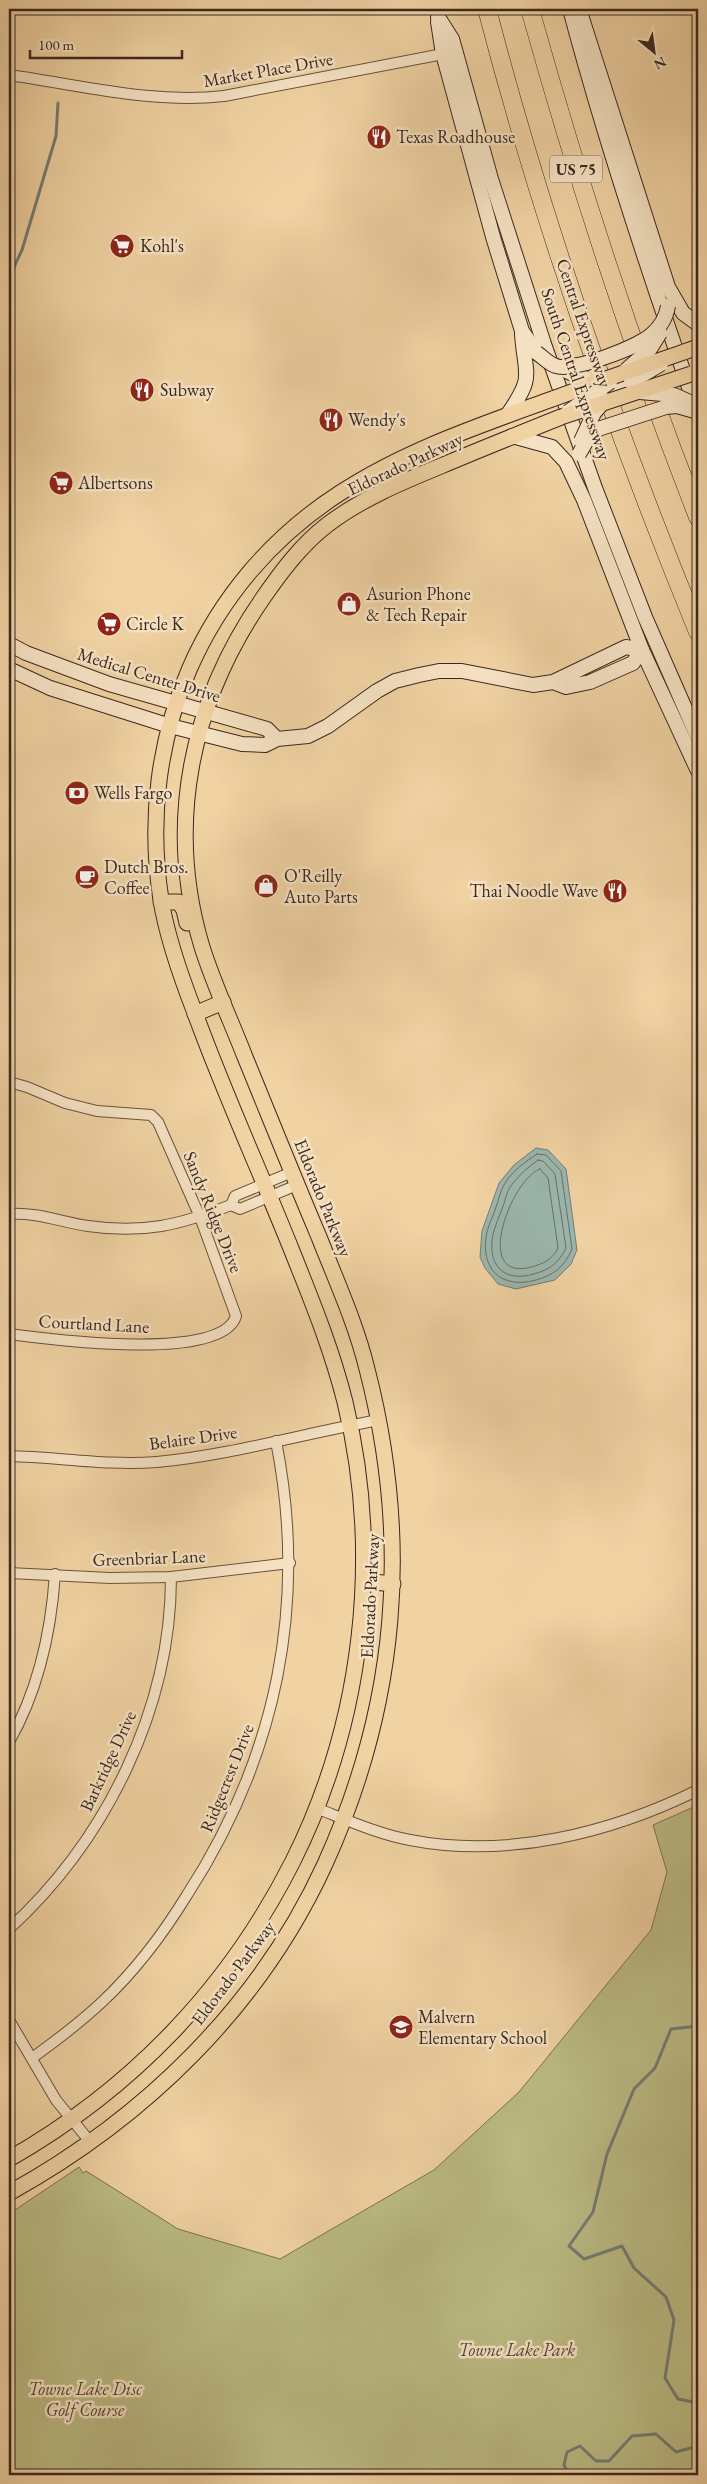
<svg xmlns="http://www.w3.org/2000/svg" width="707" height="2484" font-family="'EB Garamond',serif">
	<rect width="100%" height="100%" fill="#f0d2a3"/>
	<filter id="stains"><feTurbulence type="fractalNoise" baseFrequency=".004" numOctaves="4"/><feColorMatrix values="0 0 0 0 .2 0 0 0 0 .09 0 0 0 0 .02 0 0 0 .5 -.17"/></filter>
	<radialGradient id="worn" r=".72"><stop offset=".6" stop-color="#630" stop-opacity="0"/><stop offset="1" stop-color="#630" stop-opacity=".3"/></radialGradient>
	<path fill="#bbbb84" stroke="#7b7252" d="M698,1805V2475H9V2214L79,2167L83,2173L86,2171L178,2229L280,2259L434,2170L519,2092L651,1930L667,1872L653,1825Z"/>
	<path fill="#9bb6ad" stroke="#757d75" d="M536,1148L548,1150L566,1169L577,1250L571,1264L555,1280L516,1289L498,1284L485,1268L480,1257L482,1231L499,1183L514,1165Z"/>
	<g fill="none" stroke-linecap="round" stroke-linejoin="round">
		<g stroke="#6b6f66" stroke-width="1">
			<path d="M537,1154L546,1155L561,1171L572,1249C564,1267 554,1275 536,1280C501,1290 479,1268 487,1232C489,1223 494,1215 496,1207C499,1200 500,1191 504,1185C511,1172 525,1162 537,1154Z"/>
			<path d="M538,1160L543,1161L555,1174L566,1248C559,1263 549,1270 534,1274C503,1283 487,1265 493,1234C495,1226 499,1217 502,1209C505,1202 506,1193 510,1187C518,1176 528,1167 538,1160Z"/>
			<path d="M540,1169L548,1178L558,1248C552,1260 543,1264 531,1267C472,1283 511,1179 540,1169Z"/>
		</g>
		<g stroke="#757d75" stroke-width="3">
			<path d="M9,311C14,295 11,293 12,278C12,268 18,259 22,250L56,136L58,103"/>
			<path d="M698,2026L671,2029L655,2068L634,2089L607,2154L593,2212L569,2246L584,2259L622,2246L634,2268L666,2297L674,2320L665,2378L678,2399L698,2403"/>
			<path d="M569,2475L564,2465L567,2452L580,2446L596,2461H609L632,2436L656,2434L676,2452L698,2446"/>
		</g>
		<defs>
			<g id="street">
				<path d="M9,75C80,85 152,104 224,96L443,54"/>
				<path d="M9,1082L27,1087L65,1103L97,1111L151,1115L158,1122L200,1217L236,1316C222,1363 48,1339 9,1334"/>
				<path d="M292,1172L235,1196L231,1205L240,1209L297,1185"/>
				<path d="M9,1214C37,1212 61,1222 88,1226C143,1234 180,1225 231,1205"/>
				<path d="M9,1456C58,1457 108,1466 157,1462C232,1455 305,1433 379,1420"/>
				<path d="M9,1573L110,1578L171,1577L290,1563"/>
				<path d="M9,1742C38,1691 51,1633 55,1574"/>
				<path d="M316,1808C347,1820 378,1834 410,1840C507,1859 611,1833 698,1790"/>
				<path d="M9,1929C106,1840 171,1709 171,1577"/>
				<path d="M9,2020L56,2100L91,2143"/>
				<path d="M32,2058C57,2040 81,2022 103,2001C136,1970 163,1934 187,1895C277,1756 308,1603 276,1441"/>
			</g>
			<g id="secondary">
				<path d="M570,9C606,145 651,280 698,413"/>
				<path d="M579,9L668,287L683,313L698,324"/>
				<path d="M438,17L452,39L491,179L544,344L595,488L645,617L698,738"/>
				<path d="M438,22L443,54L493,237L522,331L537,353"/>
				<path d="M556,366L579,377L600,381"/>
				<path d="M616,392L631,382"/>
				<path d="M508,414C535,375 525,377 522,334"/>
				<path d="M512,436L552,447L566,462L584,500L642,650L698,771"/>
				<path d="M9,644L26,653L109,684L267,729L277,739"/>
				<path d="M9,669L50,688L170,726L242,744L265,745L277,739L308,736L328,726L377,691L395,681L419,675L439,671H462L533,685L553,682L626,647L642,650L633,663L590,682L566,687L553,682"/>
			</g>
			<g id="primary">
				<path d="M684,352L698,347"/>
				<path d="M577,390L600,381"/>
				<path d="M161,902H179L184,910L187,923"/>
				<path d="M195,1014L223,1002"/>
				<path d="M364,1581L393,1584"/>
				<path d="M9,2159C132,2089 229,1988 293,1861C363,1721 382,1555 345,1402C332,1350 312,1301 292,1251C260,1171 224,1093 195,1013C181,977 167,938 161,900C136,738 202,582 340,493C406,450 481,425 555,398"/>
				<path d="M9,2193C145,2118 260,2006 325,1864C398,1703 411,1540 367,1369C356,1324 336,1280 319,1237C294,1178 270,1118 245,1057C231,1021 214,985 202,947C165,824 191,702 263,598C281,572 301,545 327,525C361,499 402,482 441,466C481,449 521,433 561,417"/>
			</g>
			<g id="highway">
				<path d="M487,9C542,221 615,429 698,632"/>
				<path d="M530,9C578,181 633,351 698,517"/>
			</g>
		</defs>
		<use href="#street" stroke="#685241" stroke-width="12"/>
		<use href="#secondary" stroke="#3b2820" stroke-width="16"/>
		<use href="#primary" stroke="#3b2820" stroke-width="17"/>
		<use href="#highway" stroke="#3b2820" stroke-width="19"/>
		<use href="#street" stroke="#f5e2c3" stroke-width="10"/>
		<use href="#secondary" stroke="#f5e2c3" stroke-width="14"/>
		<use href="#primary" stroke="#f0d2a3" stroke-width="15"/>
		<use href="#highway" stroke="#f0d2a3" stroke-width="18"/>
		<defs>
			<g id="secondary-bridge">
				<path d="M537,353C543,357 549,364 556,366C573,372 638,347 651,335C661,327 666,318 668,306"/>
				<path d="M626,370L650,349L660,333"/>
				<path d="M631,382L661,364"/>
				<path d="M640,392L674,395L694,404"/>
				<path d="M568,412L610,382"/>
				<path d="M581,441L594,413L605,400"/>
				<path d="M579,454L587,440L598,429L666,407L677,406L698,412"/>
			</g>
			<g id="primary-bridge">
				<path d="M600,381L684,352"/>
				<path d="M555,398L577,390"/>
				<path d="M561,417L691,374"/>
			</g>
		</defs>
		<use href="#secondary-bridge" stroke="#3b2820" stroke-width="16" stroke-linecap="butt"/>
		<use href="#primary-bridge" stroke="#3b2820" stroke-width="17" stroke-linecap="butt"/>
		<use href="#secondary-bridge" stroke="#f5e2c3" stroke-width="14"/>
		<use href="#primary-bridge" stroke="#f0d2a3" stroke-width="15"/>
	</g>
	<defs>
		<symbol id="restaurant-disc" viewBox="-11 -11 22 22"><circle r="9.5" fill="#8f2418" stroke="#f5e2c3"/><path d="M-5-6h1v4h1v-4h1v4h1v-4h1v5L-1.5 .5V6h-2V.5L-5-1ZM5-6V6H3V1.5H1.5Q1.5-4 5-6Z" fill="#fff"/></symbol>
		<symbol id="supermarket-disc" viewBox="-11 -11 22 22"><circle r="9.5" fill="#8f2418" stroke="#f5e2c3"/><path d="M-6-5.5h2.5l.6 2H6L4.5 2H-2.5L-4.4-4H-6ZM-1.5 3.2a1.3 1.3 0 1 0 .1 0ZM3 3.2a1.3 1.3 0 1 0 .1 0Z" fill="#fff"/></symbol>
		<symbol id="shop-disc" viewBox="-11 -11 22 22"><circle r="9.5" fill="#8f2418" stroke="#f5e2c3"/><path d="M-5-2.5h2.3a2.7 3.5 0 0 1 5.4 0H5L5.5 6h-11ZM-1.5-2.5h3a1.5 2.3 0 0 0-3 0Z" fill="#fff"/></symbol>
		<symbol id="bank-disc" viewBox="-11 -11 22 22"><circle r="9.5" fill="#8f2418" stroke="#f5e2c3"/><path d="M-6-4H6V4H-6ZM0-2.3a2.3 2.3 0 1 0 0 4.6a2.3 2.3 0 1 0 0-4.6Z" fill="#fff"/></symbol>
		<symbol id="cafe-disc" viewBox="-11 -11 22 22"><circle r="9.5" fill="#8f2418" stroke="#f5e2c3"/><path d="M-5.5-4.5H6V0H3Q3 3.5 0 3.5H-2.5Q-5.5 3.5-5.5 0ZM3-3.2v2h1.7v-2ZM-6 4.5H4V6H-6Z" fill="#fff"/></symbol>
		<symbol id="school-disc" viewBox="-11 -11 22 22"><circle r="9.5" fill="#8f2418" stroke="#f5e2c3"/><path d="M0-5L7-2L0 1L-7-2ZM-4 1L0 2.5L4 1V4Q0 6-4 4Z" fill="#fff"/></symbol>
	</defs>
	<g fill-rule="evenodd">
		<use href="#restaurant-disc" x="365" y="123" width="28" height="28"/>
		<use href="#supermarket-disc" x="108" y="232" width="28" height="28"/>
		<use href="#restaurant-disc" x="128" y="376" width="28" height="28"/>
		<use href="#restaurant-disc" x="317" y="406" width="28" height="28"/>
		<use href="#supermarket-disc" x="47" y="469" width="28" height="28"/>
		<use href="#shop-disc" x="335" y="590" width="28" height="28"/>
		<use href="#supermarket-disc" x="95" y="610" width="28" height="28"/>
		<use href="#bank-disc" x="63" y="779" width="28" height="28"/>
		<use href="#cafe-disc" x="73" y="863" width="28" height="28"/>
		<use href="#shop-disc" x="252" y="872" width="28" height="28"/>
		<use href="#restaurant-disc" x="601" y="877" width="28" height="28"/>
		<use href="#school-disc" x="387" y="2013" width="28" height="28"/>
	</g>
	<g text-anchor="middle" stroke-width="5" stroke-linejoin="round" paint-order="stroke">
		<rect fill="#f5e2c3" stroke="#736051" stroke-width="1" x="550" y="155.5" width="52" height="27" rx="4"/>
		<g font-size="16" font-weight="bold" fill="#3b2820">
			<text x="576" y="175">US 75</text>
		</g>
		<g font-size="18" fill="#3b2820" stroke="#f5e2c3">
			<text transform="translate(268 70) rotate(-10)" y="6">Market Place Drive</text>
			<text transform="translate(584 323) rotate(71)" y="6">Central Expressway</text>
			<text transform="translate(576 374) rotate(71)" y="6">South Central Expressway</text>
			<text transform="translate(405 464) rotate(-25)" y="6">Eldorado Parkway</text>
			<text transform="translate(149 675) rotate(17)" y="6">Medical Center Drive</text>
			<text transform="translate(323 1198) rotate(68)" y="6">Eldorado Parkway</text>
			<text transform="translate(213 1212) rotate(68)" y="6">Sandy Ridge Drive</text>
			<text transform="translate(94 1324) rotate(3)" y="6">Courtland Lane</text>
			<text transform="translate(193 1438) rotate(-8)" y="6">Belaire Drive</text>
			<text transform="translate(149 1558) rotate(-2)" y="6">Greenbriar Lane</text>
			<text transform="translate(370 1596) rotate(-87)" y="6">Eldorado Parkway</text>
			<text transform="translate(108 1761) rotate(-65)" y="6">Barkridge Drive</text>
			<text transform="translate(227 1778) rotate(-68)" y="6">Ridgecrest Drive</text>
			<text transform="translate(233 1973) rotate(-53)" y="6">Eldorado Parkway</text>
		</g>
		<g font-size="18" fill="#3b2820" stroke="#f5e2c3" text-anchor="start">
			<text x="396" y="143">Texas Roadhouse</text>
			<text x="140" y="252">Kohl's</text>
			<text x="160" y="396">Subway</text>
			<text x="348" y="426">Wendy's</text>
			<text x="78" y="489">Albertsons</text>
			<text x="366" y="600">Asurion Phone<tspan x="366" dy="21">&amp; Tech Repair</tspan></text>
			<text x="126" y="630">Circle K</text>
			<text x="94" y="799">Wells Fargo</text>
			<text x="104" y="873">Dutch Bros.<tspan x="104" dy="21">Coffee</tspan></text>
			<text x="284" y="882">O'Reilly<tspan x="284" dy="21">Auto Parts</tspan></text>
			<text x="598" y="897" text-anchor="end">Thai Noodle Wave</text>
			<text x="418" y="2023">Malvern<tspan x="418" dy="21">Elementary School</tspan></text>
		</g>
		<g font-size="18" font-style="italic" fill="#554534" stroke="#f5e2c3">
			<text x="517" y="2356">Towne Lake Park</text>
			<text x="85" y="2395">Towne Lake Disc<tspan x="85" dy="21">Golf Course</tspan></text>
		</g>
	</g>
	<rect width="707" height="2484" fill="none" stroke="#f0d2a3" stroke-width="30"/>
	<rect x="10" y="10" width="687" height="2464" fill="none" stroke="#3b2820" stroke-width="2.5"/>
	<rect x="15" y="15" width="677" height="2454" fill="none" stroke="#3b2820"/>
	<g transform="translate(654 52) rotate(151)" stroke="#f5e2c3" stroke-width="4" paint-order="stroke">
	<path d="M0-4L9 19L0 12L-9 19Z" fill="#3b2820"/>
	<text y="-8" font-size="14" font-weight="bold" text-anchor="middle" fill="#3b2820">N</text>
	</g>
	<path d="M30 50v8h152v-8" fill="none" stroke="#3b2820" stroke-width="2.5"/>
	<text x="38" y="50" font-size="15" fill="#3b2820" stroke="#f5e2c3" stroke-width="4" paint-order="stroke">100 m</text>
	<rect width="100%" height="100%" filter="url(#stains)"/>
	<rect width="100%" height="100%" fill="url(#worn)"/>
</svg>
